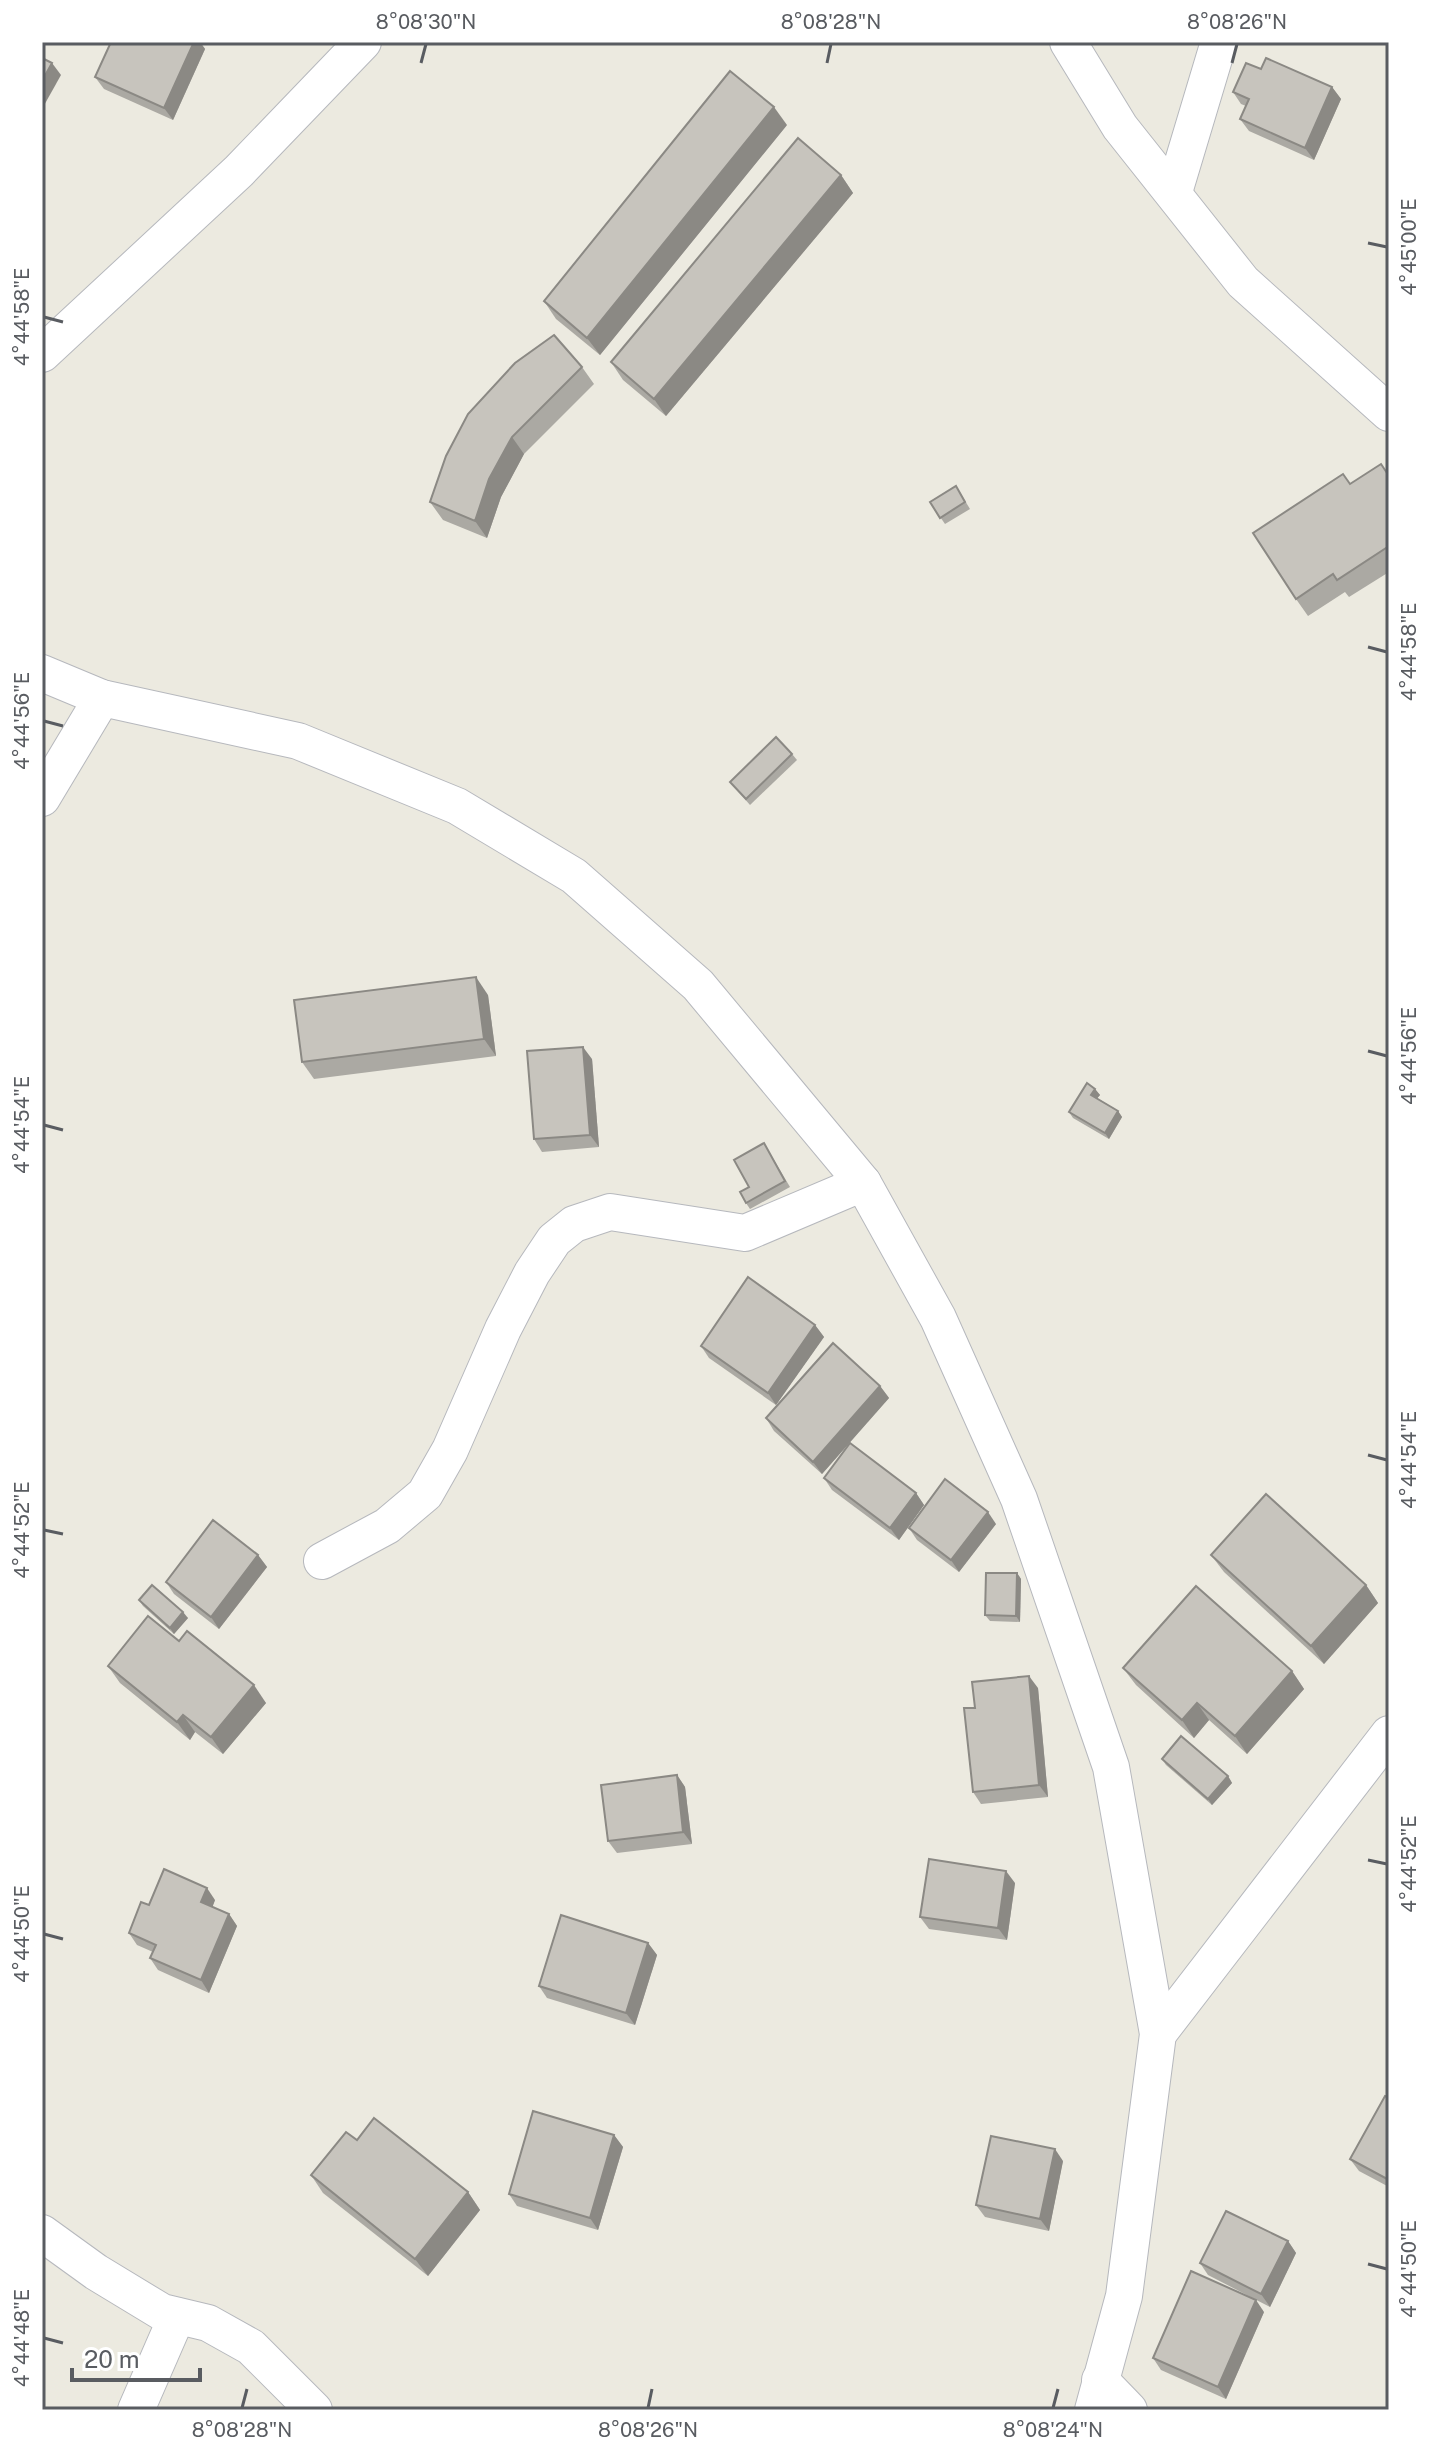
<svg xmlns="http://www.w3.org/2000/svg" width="1431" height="2452" font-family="'Public Sans',sans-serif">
	<rect width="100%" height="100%" fill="#eceae0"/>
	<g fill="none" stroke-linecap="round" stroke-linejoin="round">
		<defs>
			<g id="minor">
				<path d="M1068,42L1120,127L1243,282L1389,413"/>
				<path d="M1174,192L1219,42"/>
				<path d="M42,354L239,171L363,42"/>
				<path d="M42,673L102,698L298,741L457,806L574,876L698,985L863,1183L938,1318L1019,1499L1111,1767L1158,2034L1124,2296L1093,2410"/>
				<path d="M42,798L102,698"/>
				<path d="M322,1561L387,1526L425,1494L450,1450L503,1329L532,1273L554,1240L574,1224L610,1212L745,1233L863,1183"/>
				<path d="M1158,2034L1389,1734"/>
				<path d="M42,2233L96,2272L162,2312L208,2323L251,2347L314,2410"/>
				<path d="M1100,2380L1129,2410"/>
				<path d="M136,2410L177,2316"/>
			</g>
		</defs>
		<use href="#minor" stroke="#b6b8bd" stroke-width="38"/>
		<use href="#minor" stroke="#fff" stroke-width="36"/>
	</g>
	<g fill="#aba9a3">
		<path d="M194,42H200L205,49L173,120L104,89L95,77Z"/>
		<path d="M1261,69L1332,87L1341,99L1314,160L1249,131L1240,119L1246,106L1241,104L1233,92Z"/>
		<path d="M787,125L600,355L556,319L544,301Z"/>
		<path d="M841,175L853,193L666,416L623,380L611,362Z"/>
		<path d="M582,367L594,384L524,454L501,497L487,538L443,520L430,502Z"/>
		<path d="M1389,475V572L1349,597L1345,592L1308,616L1296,599L1350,484Z"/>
		<path d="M956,486L970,509L945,524L930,502Z"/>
		<path d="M792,754L797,760L750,805L730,782Z"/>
		<path d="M488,995L496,1056L314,1079L302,1062Z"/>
		<path d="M592,1059L599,1147L542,1152L534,1139Z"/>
		<path d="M1095,1089L1100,1095L1097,1098L1118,1111L1122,1117L1109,1139L1073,1118L1069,1112Z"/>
		<path d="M764,1143L790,1187L750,1209L746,1203L749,1187Z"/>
		<path d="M815,1325L824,1337L776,1405L709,1358L701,1346Z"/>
		<path d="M880,1386L889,1398L822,1474L774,1431L766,1418Z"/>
		<path d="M824,1478L916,1493L924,1505L899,1540L832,1490Z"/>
		<path d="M996,1524L959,1572L917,1540L909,1528Z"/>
		<path d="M258,1555L267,1567L219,1629L174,1594L166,1582Z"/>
		<path d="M1211,1555L1366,1585L1378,1603L1324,1664L1224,1572Z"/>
		<path d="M1017,1573L1021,1579L1020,1622L990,1621L985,1615Z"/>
		<path d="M139,1600L188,1618L174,1634L143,1606Z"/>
		<path d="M179,1641L266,1703L223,1754L195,1732L190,1740L120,1683L108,1666Z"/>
		<path d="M1123,1668L1292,1671L1304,1689L1247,1754L1209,1720L1194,1738L1136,1685Z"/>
		<path d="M1038,1688L1048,1797L981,1804L973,1792L975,1708Z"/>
		<path d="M1162,1759L1228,1776L1232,1783L1212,1805L1166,1765Z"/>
		<path d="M677,1775L685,1787L692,1844L617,1853L608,1841Z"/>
		<path d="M1015,1883L1007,1940L929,1929L920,1917Z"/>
		<path d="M215,1900L212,1907L229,1914L237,1926L209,1993L158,1970L150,1958L153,1952L137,1945L129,1933L149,1905Z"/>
		<path d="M648,1943L657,1955L635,2025L547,1998L539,1986Z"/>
		<path d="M1389,2098V2187L1359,2171L1350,2159Z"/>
		<path d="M614,2135L623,2147L598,2230L517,2206L509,2194Z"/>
		<path d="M357,2140L468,2192L480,2210L428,2276L323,2193L311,2175Z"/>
		<path d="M1063,2161L1049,2231L985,2217L976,2205Z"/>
		<path d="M1288,2241L1296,2253L1270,2307L1208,2275L1200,2263Z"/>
		<path d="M1264,2312L1226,2399L1161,2370L1153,2358Z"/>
	</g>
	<g fill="#8b8984">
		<path d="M194,42H200L205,49L173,120L164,108Z"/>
		<path d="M52,63L61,75L42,109V81Z"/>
		<path d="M1332,87L1341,99L1314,160L1305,148Z"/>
		<path d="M774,107L787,125L600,355L587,338Z"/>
		<path d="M841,175L853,193L666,416L654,399Z"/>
		<path d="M512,437L524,454L501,497L487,538L475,521L489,479Z"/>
		<path d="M476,977L488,995L496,1056L484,1039Z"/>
		<path d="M583,1047L592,1059L599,1147L590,1135Z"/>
		<path d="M1095,1089L1100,1095L1095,1101L1091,1095Z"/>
		<path d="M1118,1111L1122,1117L1109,1139L1105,1133Z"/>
		<path d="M815,1325L824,1337L776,1405L768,1393Z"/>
		<path d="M880,1386L889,1398L822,1474L813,1462Z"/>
		<path d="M916,1493L924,1505L899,1540L890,1528Z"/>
		<path d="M988,1512L996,1524L959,1572L951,1560Z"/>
		<path d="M258,1555L267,1567L219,1629L211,1617Z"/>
		<path d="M1017,1573L1021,1579L1020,1622L1016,1616Z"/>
		<path d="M1366,1585L1378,1603L1324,1664L1311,1646Z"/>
		<path d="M183,1612L188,1618L174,1634L170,1628Z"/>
		<path d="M1292,1671L1304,1689L1247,1754L1235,1736Z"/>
		<path d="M1029,1676L1038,1688L1048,1797L1039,1785Z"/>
		<path d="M254,1685L266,1703L223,1754L211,1737Z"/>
		<path d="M1197,1703L1209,1720L1194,1738L1182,1720Z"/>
		<path d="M183,1715L195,1732L190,1740L177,1722Z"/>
		<path d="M677,1775L685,1787L692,1844L683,1832Z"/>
		<path d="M1228,1776L1232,1783L1212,1805L1208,1799Z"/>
		<path d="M1006,1871L1015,1883L1007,1940L998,1928Z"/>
		<path d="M207,1888L215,1900L210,1914L201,1902Z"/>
		<path d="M229,1914L237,1926L209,1993L201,1980Z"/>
		<path d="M648,1943L657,1955L635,2025L626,2013Z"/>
		<path d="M614,2135L623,2147L598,2230L590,2218Z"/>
		<path d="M1055,2149L1063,2161L1049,2231L1040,2219Z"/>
		<path d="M468,2192L480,2210L428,2276L415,2259Z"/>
		<path d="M1288,2241L1296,2253L1270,2307L1261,2294Z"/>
		<path d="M1256,2300L1264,2312L1226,2399L1218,2387Z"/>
	</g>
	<g fill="#c7c4bd" stroke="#8b8984" stroke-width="2">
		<path d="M111,42H194L164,108L95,77Z"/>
		<path d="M42,58L52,63L42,81Z"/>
		<path d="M1266,58L1332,87L1305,148L1240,119L1249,99L1233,92L1246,63L1261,69Z"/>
		<path d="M730,71L774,107L587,338L544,301Z"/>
		<path d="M798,138L841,175L654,399L611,362Z"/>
		<path d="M554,335L582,367L512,437L489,479L475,521L430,502L446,456L468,414L515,363Z"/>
		<path d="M1381,464L1389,476V546L1337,580L1333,574L1296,599L1253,533L1343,474L1350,484Z"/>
		<path d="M956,486L965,502L940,518L930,502Z"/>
		<path d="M776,737L792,754L746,799L730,782Z"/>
		<path d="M476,977L484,1039L302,1062L294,1000Z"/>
		<path d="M583,1047L590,1135L534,1139L527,1051Z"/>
		<path d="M1087,1083L1095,1089L1091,1095L1118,1111L1105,1133L1069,1112Z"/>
		<path d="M764,1143L785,1181L746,1203L740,1192L749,1187L734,1160Z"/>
		<path d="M748,1277L815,1325L768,1393L701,1346Z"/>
		<path d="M833,1343L880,1386L813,1462L766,1418Z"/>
		<path d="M850,1443L916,1493L890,1528L824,1478Z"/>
		<path d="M945,1479L988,1512L951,1560L909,1528Z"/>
		<path d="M1266,1494L1366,1585L1311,1646L1211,1555Z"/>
		<path d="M213,1520L258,1555L211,1617L166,1582Z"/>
		<path d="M986,1573H1017L1016,1616L985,1615Z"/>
		<path d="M152,1585L183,1612L170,1628L139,1600Z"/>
		<path d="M1196,1586L1292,1671L1235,1736L1197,1703L1182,1720L1123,1668Z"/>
		<path d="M148,1616L179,1641L187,1631L254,1685L211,1737L183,1715L177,1722L108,1666Z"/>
		<path d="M1029,1676L1039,1785L973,1792L964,1708H975L972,1682Z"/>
		<path d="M1181,1736L1228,1776L1208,1799L1162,1759Z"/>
		<path d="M677,1775L683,1832L608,1841L601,1785Z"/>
		<path d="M929,1859L1006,1871L998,1928L920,1917Z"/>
		<path d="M164,1869L207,1888L201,1902L229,1914L201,1980L150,1958L156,1945L129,1933L141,1902L149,1905Z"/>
		<path d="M561,1915L648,1943L626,2013L539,1986Z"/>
		<path d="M1385,2096L1389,2098V2180L1350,2159Z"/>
		<path d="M533,2111L614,2135L590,2218L509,2194Z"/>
		<path d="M374,2118L468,2192L415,2259L311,2175L346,2132L357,2140Z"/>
		<path d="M991,2136L1055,2149L1040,2219L976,2205Z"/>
		<path d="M1226,2211L1288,2241L1261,2294L1200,2263Z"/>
		<path d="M1191,2271L1256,2300L1218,2387L1153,2358Z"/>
	</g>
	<path fill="none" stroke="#595c61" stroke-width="3" d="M421,63L426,44M827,63L831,44M1232,63L1237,44M1368,243L1387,247M44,317L63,322M1368,647L1387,652M44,721L63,726M1368,1051L1387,1056M44,1125L63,1130M1368,1455L1387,1460M44,1530L63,1534M1368,1860L1387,1864M44,1934L63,1939M1368,2264L1387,2269M44,2338L63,2343M242,2408L247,2389M648,2408L652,2389M1053,2408L1058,2389"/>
	<rect width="1431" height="2452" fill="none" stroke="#ffffff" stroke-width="88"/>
	<path d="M72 2368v12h128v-12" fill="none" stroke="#595c61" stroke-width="4"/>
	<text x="84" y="2368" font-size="24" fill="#595c61" stroke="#ffffff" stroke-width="6" paint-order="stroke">20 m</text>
	<rect x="44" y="44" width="1343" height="2364" fill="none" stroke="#595c61" stroke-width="3"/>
	<g font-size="20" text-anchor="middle" fill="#595c61">
		<text x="426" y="29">8°08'30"N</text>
		<text x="831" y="29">8°08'28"N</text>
		<text x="1237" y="29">8°08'26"N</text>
		<text transform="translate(1409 247) rotate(-90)" y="7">4°45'00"E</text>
		<text transform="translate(22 317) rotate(-90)" y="7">4°44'58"E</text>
		<text transform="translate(1409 652) rotate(-90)" y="7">4°44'58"E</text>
		<text transform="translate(22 721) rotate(-90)" y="7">4°44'56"E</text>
		<text transform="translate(1409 1056) rotate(-90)" y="7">4°44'56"E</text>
		<text transform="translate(22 1125) rotate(-90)" y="7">4°44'54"E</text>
		<text transform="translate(1409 1460) rotate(-90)" y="7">4°44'54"E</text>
		<text transform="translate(22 1530) rotate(-90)" y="7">4°44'52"E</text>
		<text transform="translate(1409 1864) rotate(-90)" y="7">4°44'52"E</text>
		<text transform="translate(22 1934) rotate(-90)" y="7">4°44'50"E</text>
		<text transform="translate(1409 2269) rotate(-90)" y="7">4°44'50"E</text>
		<text transform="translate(22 2338) rotate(-90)" y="7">4°44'48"E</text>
		<text x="242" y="2437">8°08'28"N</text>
		<text x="648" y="2437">8°08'26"N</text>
		<text x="1053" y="2437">8°08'24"N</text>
	</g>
</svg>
